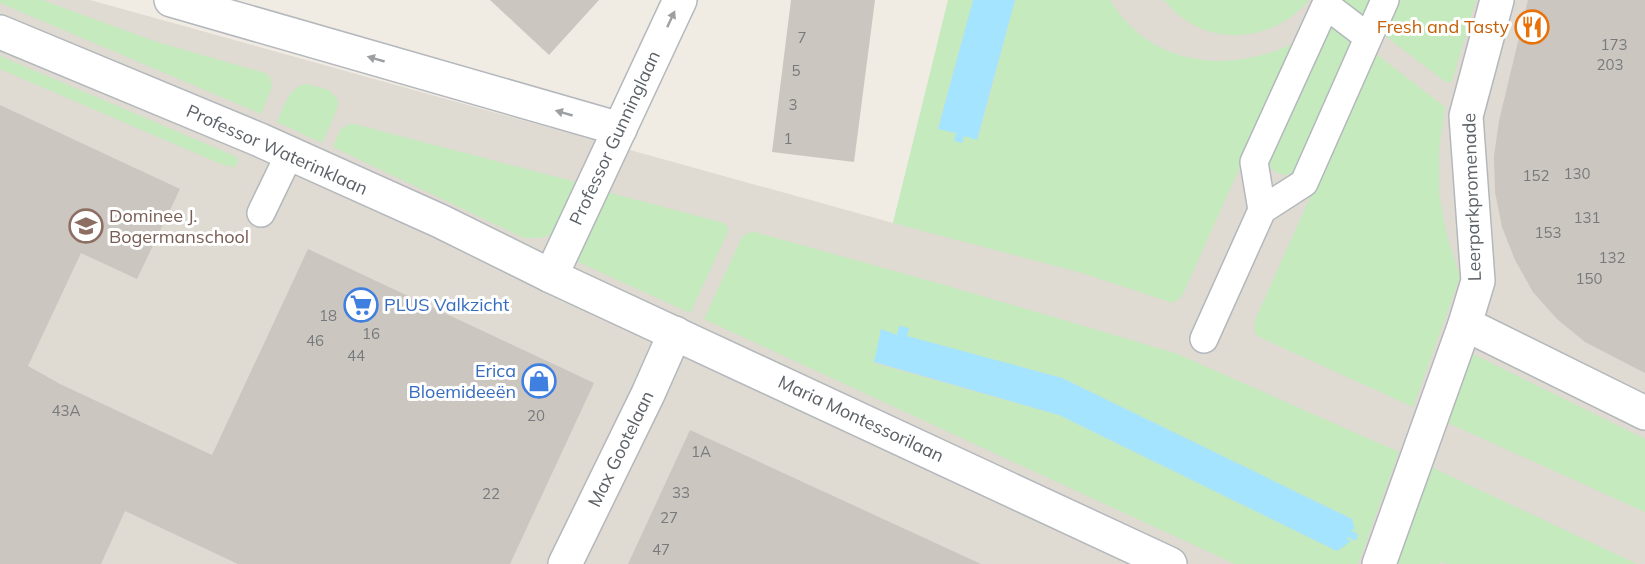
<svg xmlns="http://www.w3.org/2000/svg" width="1645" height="564" font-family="Mulish,sans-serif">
	<rect width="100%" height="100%" fill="#f0ebe3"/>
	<path fill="#dfdad2" d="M0,0H90L893,223L950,0H1645V564H0Z"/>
	<g fill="#c4eabd" fill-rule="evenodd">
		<path d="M0,0H42L157,42L265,73L270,77L272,87L261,114L0,3Z"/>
		<path d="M948,0H973L938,128L956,133L962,143L964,136L978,139L1015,0H1110C1150,67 1231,75 1296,42L1182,296L1173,303L1082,273L893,223Z"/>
		<path d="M1164,0H1309C1278,38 1220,48 1180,16C1174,12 1169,5 1164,0Z"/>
		<path d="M1343,0H1372L1364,19L1342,2Z"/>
		<path d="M1400,0H1476L1452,81L1447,83L1384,35Z"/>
		<path d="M1333,20L1356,37L1296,169L1288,175C1278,175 1272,172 1269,163Z"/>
		<path d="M1375,53L1445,107L1439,150V193L1447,236L1460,277L1413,407L1257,336L1254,329L1255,320Z"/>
		<path d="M0,56L237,157L238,162L235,167L223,165L0,69Z"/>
		<path d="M306,84L329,90L338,100L337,109L322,143L277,122C284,108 288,87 306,84Z"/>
		<path d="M349,124H354L580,183L553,234L540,238H524L333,147L340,130Z"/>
		<path d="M607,192L724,223L728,228L727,234L690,313L576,261Z"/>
		<path d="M755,232L948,286L1175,353L1399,452L1358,564H1235L704,319L742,237L748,233ZM881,329L897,335L909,329L906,336L1062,378L1352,519L1351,531L1358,534L1356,541L1348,537L1347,539L1350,541L1337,551L1059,415L874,363Z"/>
		<path d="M1473,354L1645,439V512L1446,422Z"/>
		<path d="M1431,467L1637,564H1446L1442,562L1439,564H1396Z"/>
	</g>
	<g fill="#a4e4ff">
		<path d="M973,0H1015L977,140L964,136L962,143L954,141L956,133L938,129Z"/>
		<path d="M899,326L909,328L907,336L1062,378L1352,519L1355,530L1352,529L1351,531L1358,534L1356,541L1348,537L1347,539L1351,541L1337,551L1059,415L874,362L881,329L897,335Z"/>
	</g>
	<g fill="#cbc6c0">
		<path d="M490,0H599L549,55Z"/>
		<path d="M791,0H875L854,162L772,152Z"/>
		<path d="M1528,0H1645V373L1585,342L1557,319L1533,292L1515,260L1502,227L1495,192L1494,156L1499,121Z"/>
		<path d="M0,105L180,189L137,279L81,253L28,366L60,384L212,455L308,249L594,383L510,564H238L125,511L101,564H0Z"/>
		<path d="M690,430L981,564H628Z"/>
	</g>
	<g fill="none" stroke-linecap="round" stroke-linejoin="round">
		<defs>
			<g id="service">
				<path d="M1326,5L1368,37"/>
				<path d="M1262,210L1254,162L1328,0"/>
				<path d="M261,213L290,153"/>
				<path d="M1204,339L1262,210L1304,183L1385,0"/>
			</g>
			<g id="pedestrian">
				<path d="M1465,324L1645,413"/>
				<path d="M1379,564L1465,324L1478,281L1466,116L1497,0"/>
			</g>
			<g id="minor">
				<path d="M171,0L620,129"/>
				<path d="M0,32L260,140L440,221L551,276L1170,564"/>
				<path d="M551,276L680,0"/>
				<path d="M565,564L648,394L675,333"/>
			</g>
		</defs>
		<use href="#service" stroke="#b4b8bc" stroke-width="30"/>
		<use href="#pedestrian" stroke="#b4b8bc" stroke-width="36"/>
		<use href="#minor" stroke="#b4b8bc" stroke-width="36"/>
		<use href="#service" stroke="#fff" stroke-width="27"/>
		<use href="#pedestrian" stroke="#fff" stroke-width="33"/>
		<use href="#minor" stroke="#fff" stroke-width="33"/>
	</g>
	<defs><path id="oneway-solid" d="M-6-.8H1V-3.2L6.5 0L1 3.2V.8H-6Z" transform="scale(1.5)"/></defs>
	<g fill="#9da0a3">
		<use href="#oneway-solid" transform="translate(671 19) rotate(-65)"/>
		<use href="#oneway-solid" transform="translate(376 59) rotate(-164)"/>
		<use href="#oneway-solid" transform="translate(564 113) rotate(-164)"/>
	</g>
	<defs>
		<symbol id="restaurant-ring" viewBox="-11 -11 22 22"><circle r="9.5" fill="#fff" stroke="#e8710a" stroke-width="1.5"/><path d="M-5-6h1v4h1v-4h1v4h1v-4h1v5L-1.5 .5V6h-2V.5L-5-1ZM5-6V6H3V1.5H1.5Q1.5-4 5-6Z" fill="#e8710a"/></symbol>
		<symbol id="school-ring" viewBox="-11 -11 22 22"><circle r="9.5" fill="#fff" stroke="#8d6e63" stroke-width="1.5"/><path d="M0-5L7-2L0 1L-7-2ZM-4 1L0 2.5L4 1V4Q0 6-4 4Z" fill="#8d6e63"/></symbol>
		<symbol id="supermarket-ring" viewBox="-11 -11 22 22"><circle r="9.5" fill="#fff" stroke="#3f7fe0" stroke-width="1.5"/><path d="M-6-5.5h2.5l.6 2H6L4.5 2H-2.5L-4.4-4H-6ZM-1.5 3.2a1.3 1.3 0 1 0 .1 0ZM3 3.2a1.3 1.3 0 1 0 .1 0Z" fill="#3f7fe0"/></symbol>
		<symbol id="shop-ring" viewBox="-11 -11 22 22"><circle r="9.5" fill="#fff" stroke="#3f7fe0" stroke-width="1.5"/><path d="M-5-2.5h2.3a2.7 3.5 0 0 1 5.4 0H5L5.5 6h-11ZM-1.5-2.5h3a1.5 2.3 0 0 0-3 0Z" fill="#3f7fe0"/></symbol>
	</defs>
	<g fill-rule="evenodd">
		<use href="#restaurant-ring" x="1513" y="8" width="38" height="38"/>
		<use href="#school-ring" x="67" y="207" width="38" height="38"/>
		<use href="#supermarket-ring" x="342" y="286" width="38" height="38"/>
		<use href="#shop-ring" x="520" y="362" width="38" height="38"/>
	</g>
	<g text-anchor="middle" stroke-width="6" stroke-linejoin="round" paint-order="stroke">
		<g font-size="15" fill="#777a7c">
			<text x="802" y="43">7</text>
			<text x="1614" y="50">173</text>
			<text x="1610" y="70">203</text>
			<text x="796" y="76">5</text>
			<text x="793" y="110">3</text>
			<text x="788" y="144">1</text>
			<text x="1577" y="179">130</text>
			<text x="1536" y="181">152</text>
			<text x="1587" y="223">131</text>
			<text x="1548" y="238">153</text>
			<text x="1612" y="263">132</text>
			<text x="1589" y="284">150</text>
			<text x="328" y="321">18</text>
			<text x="371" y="339">16</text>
			<text x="315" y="346">46</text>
			<text x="356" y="361">44</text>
			<text x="66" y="416">43A</text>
			<text x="536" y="421">20</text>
			<text x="701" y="457">1A</text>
			<text x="681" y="498">33</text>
			<text x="491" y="499">22</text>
			<text x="669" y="523">27</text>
			<text x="661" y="555">47</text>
		</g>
		<g font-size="18" fill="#c56008" stroke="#fff" text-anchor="end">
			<text x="1509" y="33">Fresh and Tasty</text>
		</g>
		<g font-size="18" fill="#5b6166" stroke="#fff">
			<text transform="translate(615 138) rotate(-65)" y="6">Professor Gunninglaan</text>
			<text transform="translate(277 150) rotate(24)" y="6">Professor Waterinklaan</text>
			<text transform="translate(1472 197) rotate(-92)" y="6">Leerparkpromenade</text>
			<text transform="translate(861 419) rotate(25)" y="6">Maria Montessorilaan</text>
			<text transform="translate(621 449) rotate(-64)" y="6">Max Gootelaan</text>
		</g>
		<g font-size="18" fill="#785e54" stroke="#fff" text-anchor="start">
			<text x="109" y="222">Dominee J.<tspan x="109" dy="21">Bogermanschool</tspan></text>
		</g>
		<g font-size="18" fill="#366cbe" stroke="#fff" text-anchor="start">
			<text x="384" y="311">PLUS Valkzicht</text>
			<text x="516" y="377" text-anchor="end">Erica<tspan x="516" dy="21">Bloemideeën</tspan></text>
		</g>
	</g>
</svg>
